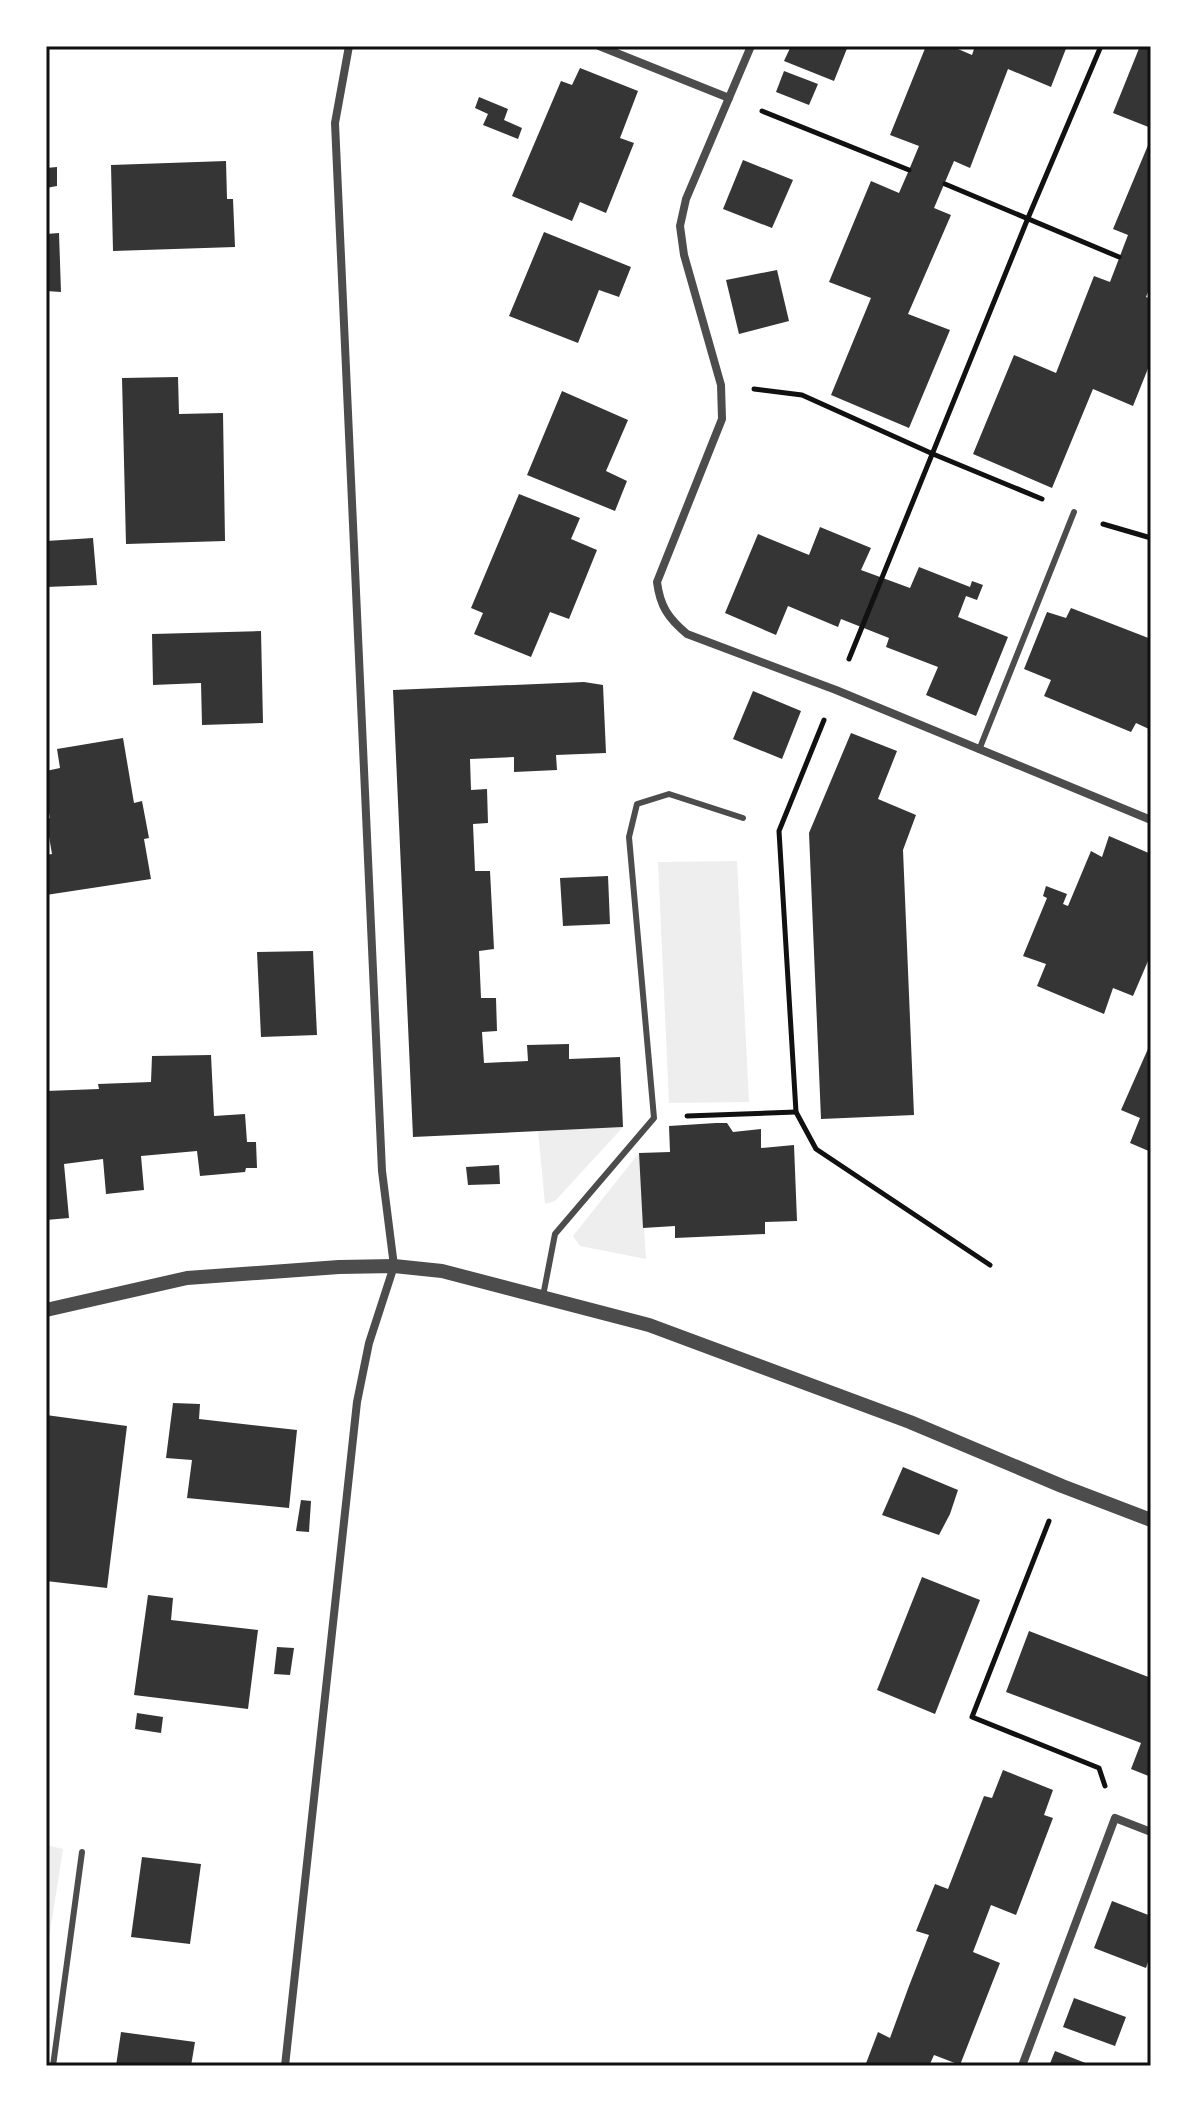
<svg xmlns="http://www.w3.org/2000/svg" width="1197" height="2112" font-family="'Libre Baskerville',serif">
	<rect width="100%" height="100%" fill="#fff"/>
	<g fill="#eee">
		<path d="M737,861L749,1102L669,1103L658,862Z"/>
		<path d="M623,1127L555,1201L545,1204L538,1130Z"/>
		<path d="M639,1153L646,1259L580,1246L573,1236Z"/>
		<path d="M46,1845L63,1849L46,1958Z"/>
	</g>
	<g fill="#353535">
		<path d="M791,46H848L834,81L784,61Z"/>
		<path d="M926,46H951L972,55L975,46H1067L1051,87L1008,69L970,168L954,161L934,208L951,215L908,314L950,330L909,428L831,395L871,298L829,282L871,181L899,193L909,170L919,146L890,135Z"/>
		<path d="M1140,46H1151V128L1113,113Z"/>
		<path d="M580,68L638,91L620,138L634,143L606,213L580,202L572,221L512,196L561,81L572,85Z"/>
		<path d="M784,71L818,84L809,105L776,92Z"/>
		<path d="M479,97L508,109L504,120L522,128L518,139L483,125L488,114L475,108Z"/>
		<path d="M1151,138V285L1146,297L1151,299V361L1133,406L1093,389L1052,488L973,454L1014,355L1056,373L1094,276L1110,282L1128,235L1113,229Z"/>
		<path d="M743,160L793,180L772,228L723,209Z"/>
		<path d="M226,161L227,199H233L235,247L113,251L111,165Z"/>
		<path d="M57,167V186L46,188V168Z"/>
		<path d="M544,232L631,267L619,297L599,290L578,343L509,316Z"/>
		<path d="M59,233L61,292L46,291V234Z"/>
		<path d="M777,270L789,321L739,334L726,280Z"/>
		<path d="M178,377L179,414L223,413L225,541L126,544L122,378Z"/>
		<path d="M562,391L628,420L606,471L627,481L615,511L527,475Z"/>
		<path d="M519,494L580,518L571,539L597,550L569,619L550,612L531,657L474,634L483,613L471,608Z"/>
		<path d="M820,527L871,548L861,570L910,588L919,567L970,587L972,581L983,585L977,600L966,596L958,617L1008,637L976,716L926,695L938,667L886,647L889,638L841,619L838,627L788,606L776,635L725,613L758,534L809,555Z"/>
		<path d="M93,538L97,585L46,587V541Z"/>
		<path d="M1071,608L1151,639V730L1136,723L1131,732L1044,696L1051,680L1024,669L1047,612L1066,618Z"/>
		<path d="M261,631L263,723L202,725L201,683L153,685L152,634Z"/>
		<path d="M584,682L603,685L606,753L556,755L557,770L514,772V757L470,759L471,790L487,789L488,823L473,824L475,871H490L494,949L479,951L481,998H496L497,1031L482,1032L484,1063L528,1061L527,1045L569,1044V1059L620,1057L623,1127L413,1137L393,690Z"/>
		<path d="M753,691L801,711L782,759L733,739Z"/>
		<path d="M851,733L897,751L878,799L916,815L903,850L914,1115L821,1119L809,833Z"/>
		<path d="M123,738L134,803L142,801L149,838L144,839L151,879L46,895V855L52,854L46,819L50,818L46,795V771L60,768L57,749Z"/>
		<path d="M1109,836L1151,854V954L1133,996L1113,988L1104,1014L1037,986L1046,964L1023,956L1047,898L1043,896L1046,886L1067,894L1063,904L1068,906L1091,851L1102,857Z"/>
		<path d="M608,876L610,924L563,926L560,878Z"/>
		<path d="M313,951L317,1035L261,1037L257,952Z"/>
		<path d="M1151,1042V1152L1130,1143L1140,1118L1121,1110Z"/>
		<path d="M211,1055L214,1116L245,1114L247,1142H256L257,1168H246L245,1172L200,1176L197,1151L141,1156L144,1190L106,1194L103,1159L64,1164L69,1218L46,1220V1091L99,1089L98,1084L151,1082L152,1056Z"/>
		<path d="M716,1123H727L733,1132L761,1129V1148L794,1145L797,1221L765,1222V1234L675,1238V1226L643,1228L639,1153L670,1152L669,1126Z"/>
		<path d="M499,1165L500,1184L468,1185L466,1167Z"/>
		<path d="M173,1403L200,1404L199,1419L297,1430L289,1508L187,1498L192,1460L166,1458Z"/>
		<path d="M46,1415L127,1426L107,1588L46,1581Z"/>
		<path d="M903,1467L958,1490L950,1514L939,1535L882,1515Z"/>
		<path d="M301,1500L311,1501L309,1532L296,1531Z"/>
		<path d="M922,1577L980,1600L935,1714L877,1690Z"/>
		<path d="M148,1595L173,1598L171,1620L258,1630L248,1709L134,1695Z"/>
		<path d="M1029,1631L1151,1678V1777L1131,1769L1141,1743L1006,1692Z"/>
		<path d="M277,1647L294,1648L290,1675L274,1674Z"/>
		<path d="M137,1713L163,1717L161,1733L135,1729Z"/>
		<path d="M1003,1770L1053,1790L1044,1815L1053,1818L1016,1915L991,1905L973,1952L1000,1963L960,2065L934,2055L929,2066H865L878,2032L890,2038L909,1986L929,1935L916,1931L935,1884L948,1889L984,1796L992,1798Z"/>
		<path d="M142,1857L201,1864L190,1944L131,1937Z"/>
		<path d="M1112,1901L1151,1916V1953L1146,1968L1094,1948Z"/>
		<path d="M1074,1998L1126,2017L1115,2046L1063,2027Z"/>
		<path d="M121,2032L195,2042L191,2066H116Z"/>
		<path d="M1055,2051L1093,2066H1049Z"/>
	</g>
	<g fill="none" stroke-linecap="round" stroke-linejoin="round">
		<g stroke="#111" stroke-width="5">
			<path d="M762,111L909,170"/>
			<path d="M945,184L1119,257"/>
			<path d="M754,389L802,395L933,454L1042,499"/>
			<path d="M1103,524L1151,538"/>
			<path d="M849,659L1028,218L1101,46"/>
			<path d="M824,720L779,831L796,1112L816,1149L990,1265"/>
			<path d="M687,1116L796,1112"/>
			<path d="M1049,1521L972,1717L1099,1768L1105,1786"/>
		</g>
		<g stroke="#4c4c4c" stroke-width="6">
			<path d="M979,750L1074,512"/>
			<path d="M543,1296L555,1234L654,1118L629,837L637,804L669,794L743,818"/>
			<path d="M53,2066L82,1852"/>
		</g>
		<g stroke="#4c4c4c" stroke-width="8">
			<path d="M599,46L729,98"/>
			<path d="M751,46L686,199L680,226L684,255L721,385L722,419L657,582C660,606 668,618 687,634L836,690L1151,820"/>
			<path d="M285,2066L357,1402L369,1343L394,1266L382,1171L335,123L349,46"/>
			<path d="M1022,2066L1115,1818L1151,1832"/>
		</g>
		<path stroke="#4c4c4c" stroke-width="14" d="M46,1310L187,1278L339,1267L394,1266L442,1271L649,1325L910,1422L1062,1486L1151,1520"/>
	</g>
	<rect width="1197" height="2112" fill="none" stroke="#ffffff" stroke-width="96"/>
	<rect x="48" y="48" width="1101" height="2016" fill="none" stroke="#111" stroke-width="3"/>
</svg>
